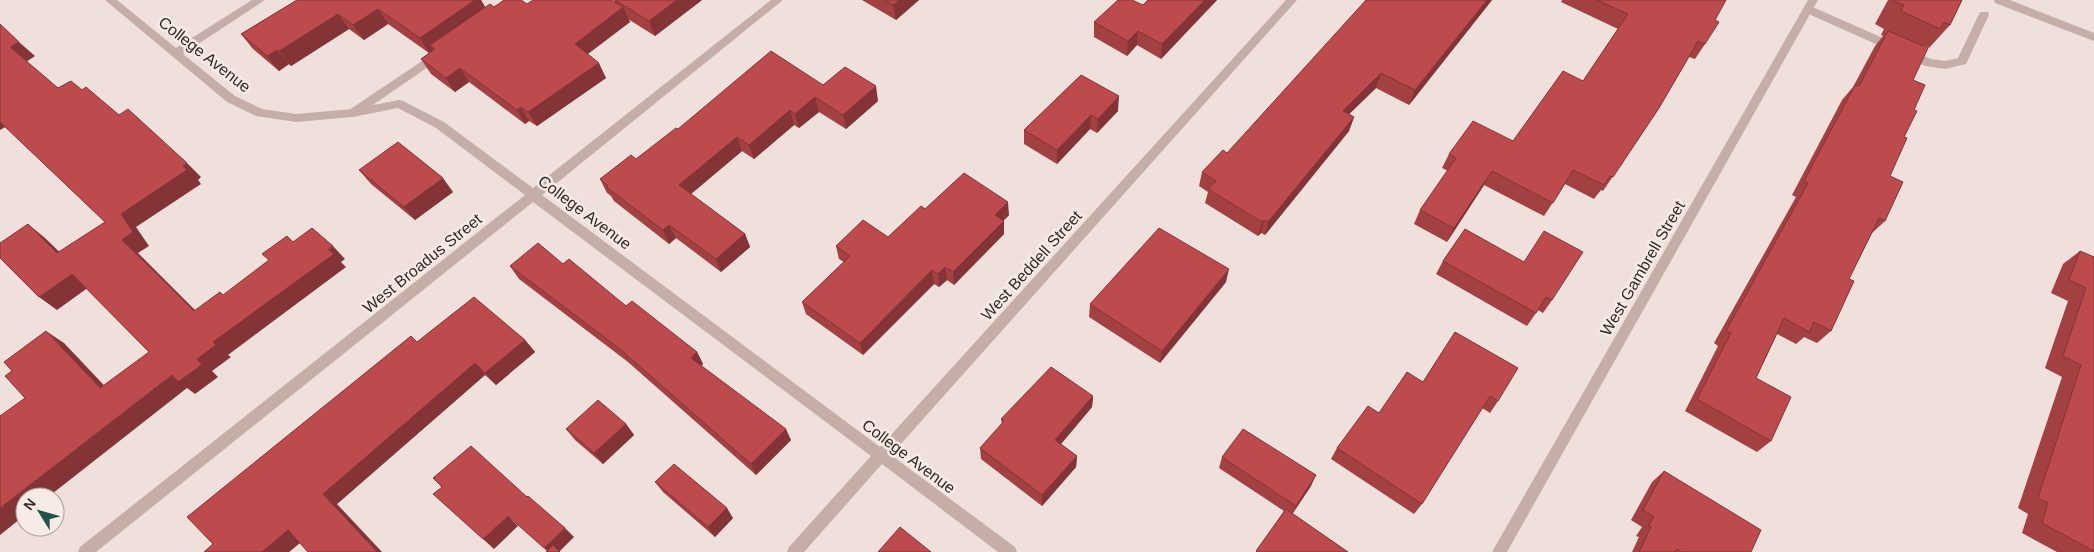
<svg xmlns="http://www.w3.org/2000/svg" width="2094" height="552" font-family="Helvetica,sans-serif">
	<rect width="100%" height="100%" fill="#efe0db"/>
	<g fill="none" stroke-linecap="round" stroke-linejoin="round">
		<g fill="#c6aea8" fill-rule="evenodd">
			<path d="M1994,0H2010L2094,33V41L1995,3Z"/>
			<path d="M1808,5L1931,59L1945,61L1958,58L1980,12H1988L1989,15L1966,64L1945,69L1925,66L1804,12L1803,9Z"/>
			<path d="M437,51L442,55L441,58L357,116H349L347,113L349,110Z"/>
		</g>
		<g fill="#c6aea8" fill-rule="evenodd">
			<path d="M105,0H117L176,48L252,0H265L183,54L235,96L262,109L296,114L353,109L399,100L403,101L444,122L533,188L771,0H783L542,195L880,447L1286,0H1297L891,455L1015,547L1017,552H998L882,464L804,552H787L789,547L871,456L533,202L96,552H78L80,547L525,195L436,128L398,108L353,117L296,122L256,116L227,102Z"/>
			<path d="M1808,0H1818L1507,552H1492Z"/>
		</g>
	</g>
	<g fill="#a34042">
		<path d="M297,0H481L485,7L527,4L615,2L614,0H702L655,36L628,19L630,22L588,54L606,78L537,126L529,121L525,124L469,82L455,92L431,74L421,59L433,50L429,53L388,24L364,40L349,29L291,66L289,64L279,71L253,49L241,34Z"/>
		<path d="M862,0H919L896,20Z"/>
		<path d="M1148,0H1217L1161,59L1137,45L1127,56L1094,37V22L1143,5Z"/>
		<path d="M1492,0L1409,105L1376,88L1349,114L1354,117L1349,131L1265,235L1261,233L1258,236L1205,203L1208,192L1199,186L1202,172L1227,153Z"/>
		<path d="M1562,0H1726L1715,20L1705,44L1695,59L1689,57L1659,108L1603,191L1601,190L1594,199L1565,184L1544,216L1484,185L1447,242L1414,224L1420,210L1448,171L1442,168L1449,154L1513,141L1583,81L1618,29L1561,2Z"/>
		<path d="M1888,0H1962L1950,25L1929,48L1925,46L1924,47L1913,80L1914,110L1890,176L1885,221L1871,234L1849,279L1831,331L1817,343L1804,337L1796,344L1777,334L1756,378L1771,441L1757,452L1685,411L1718,346L1714,343L1796,197L1792,195L1842,100L1853,87L1875,46L1883,36L1881,35L1884,29L1875,24Z"/>
		<path d="M1081,75L1118,111L1097,133L1090,129L1057,164L1024,144V130Z"/>
		<path d="M823,85L878,101L846,129L819,112L799,128L794,125L754,159L742,151L691,194L745,234L750,247L721,272L676,238L669,244L614,201L611,196L607,193L600,179L636,159L678,129Z"/>
		<path d="M359,170L453,192L415,220L371,184Z"/>
		<path d="M925,209L1009,215L1003,221L1004,234L954,285L947,280L939,287L934,284L863,355L806,314L802,302L844,262L839,259L836,246L888,237Z"/>
		<path d="M1465,229L1552,300L1543,313L1538,310L1527,326L1436,274L1443,261Z"/>
		<path d="M2080,251L2094,257V552H2057L2022,533L2028,514L2018,508L2062,377L2045,368L2068,301L2051,293L2063,264Z"/>
		<path d="M563,264L697,352L703,364L701,366L791,440L756,475L628,362L519,279L510,266Z"/>
		<path d="M1226,282L1160,363L1089,317L1090,304Z"/>
		<path d="M1455,332L1498,401L1490,413L1482,408L1422,504L1414,514L1331,459L1337,448L1423,382Z"/>
		<path d="M525,340L535,352L496,385L485,375L337,504L300,543L289,552H204L213,544L417,342Z"/>
		<path d="M1093,396L1092,407L1061,444L1077,456L1076,467L1042,506L981,459L980,448L1002,424L1001,419Z"/>
		<path d="M626,424L634,435L603,464L575,440L566,429Z"/>
		<path d="M1222,457L1311,486L1292,514L1348,552H1256L1284,511L1219,468Z"/>
		<path d="M1664,471L1751,552H1632L1639,537L1636,536L1642,527L1631,520L1652,482Z"/>
		<path d="M655,482L733,518L715,537L663,492Z"/>
	</g>
	<g fill="#843436">
		<path d="M475,0H481L488,12L430,45L433,50L429,53L420,38Z"/>
		<path d="M677,0H702L655,36L649,21Z"/>
		<path d="M899,0H919L896,20L893,5Z"/>
		<path d="M1205,0H1217L1161,59L1162,44Z"/>
		<path d="M1487,0H1492L1409,105L1415,90Z"/>
		<path d="M623,7L630,22L582,58L575,44Z"/>
		<path d="M378,9L388,24L364,40L353,25Z"/>
		<path d="M338,14L349,29L291,66L279,51Z"/>
		<path d="M1138,31L1137,45L1127,56L1128,41Z"/>
		<path d="M19,42L35,56L26,62L10,47Z"/>
		<path d="M277,50L289,64L279,71L267,56Z"/>
		<path d="M599,63L606,78L537,126L528,112Z"/>
		<path d="M460,68L469,82L455,92L446,78Z"/>
		<path d="M1381,73L1376,88L1338,125L1343,111Z"/>
		<path d="M876,86L878,101L846,129L843,115Z"/>
		<path d="M1119,96L1118,111L1097,133L1098,119Z"/>
		<path d="M815,97L819,112L799,128L795,114Z"/>
		<path d="M521,107L529,121L525,124L517,110Z"/>
		<path d="M790,110L794,125L754,159L749,145Z"/>
		<path d="M1091,115L1090,129L1057,164V150Z"/>
		<path d="M1354,117L1349,131L1265,235L1268,222Z"/>
		<path d="M0,120L7,126L0,130Z"/>
		<path d="M737,137L742,151L685,199L679,185Z"/>
		<path d="M187,163L201,177L198,180L201,184L136,227L149,246L138,253L209,324L194,311L122,240L121,214Z"/>
		<path d="M1492,171L1484,185L1447,242L1454,228Z"/>
		<path d="M443,178L453,192L415,220L404,207Z"/>
		<path d="M1008,202L1009,215L996,228L995,215Z"/>
		<path d="M1264,220L1261,233L1258,236L1262,222Z"/>
		<path d="M1004,221V234L954,285L953,272Z"/>
		<path d="M28,224L45,238L74,266L57,253Z"/>
		<path d="M669,225L676,238L669,244L663,230Z"/>
		<path d="M745,234L750,247L721,272L716,259Z"/>
		<path d="M333,246L345,259L341,262L346,267L228,355L231,357L212,371L218,377L195,394L187,388L48,497H25V515L0,535V508L172,375L197,359L213,342Z"/>
		<path d="M945,267L947,280L939,287L938,274Z"/>
		<path d="M1229,269L1226,282L1160,363L1162,351Z"/>
		<path d="M932,270L934,284L863,355L860,343Z"/>
		<path d="M72,274L89,287L57,310L39,297Z"/>
		<path d="M46,331L64,343L118,400L100,388Z"/>
		<path d="M525,340L535,352L496,385L485,373Z"/>
		<path d="M697,352L703,364L697,370L691,358Z"/>
		<path d="M475,363L485,375L337,504L382,552H377L323,494Z"/>
		<path d="M1093,396L1092,407L1055,451V440Z"/>
		<path d="M626,424L634,435L603,464L594,453Z"/>
		<path d="M786,429L791,440L756,475L751,464Z"/>
		<path d="M1077,456L1076,467L1042,506V495Z"/>
		<path d="M1316,475L1311,486L1291,516L1296,506Z"/>
		<path d="M727,508L733,518L715,537L708,527Z"/>
		<path d="M508,516L518,526L494,549L483,539Z"/>
		<path d="M565,528L574,537L559,552H548L544,548Z"/>
		<path d="M288,530L303,540L289,552H262Z"/>
	</g>
	<g fill="#bd4b4d" stroke="#843436">
		<path d="M297,0H475L420,38L378,9L353,25L338,14L279,51L277,50L267,56L241,34Z"/>
		<path d="M504,0H521L527,4L533,0H612L623,7L575,44L599,63L528,112L521,107L517,110L460,68L446,78L421,59L435,49L430,45L490,4L494,7Z"/>
		<path d="M615,0H677L649,21Z"/>
		<path d="M885,0H899L893,5Z"/>
		<path d="M1118,0H1132L1143,5L1148,0H1205L1162,44L1138,31L1128,41L1094,22Z"/>
		<path d="M1366,0H1487L1415,90L1381,73L1343,111L1354,117L1268,222L1264,220L1262,222L1208,189L1216,181L1202,172L1223,150L1227,153Z"/>
		<path d="M1597,0H1726L1715,20L1719,22L1705,44L1698,41L1659,108L1613,177L1610,176L1604,185L1573,170L1553,203L1492,171L1454,228L1420,210L1456,158L1449,154L1473,121L1513,141L1563,71L1583,81L1628,14Z"/>
		<path d="M1895,0H1962L1950,25L1944,22L1940,29L1901,11L1904,5L1894,1Z"/>
		<path d="M0,24L19,42L10,47L58,88L71,81L82,90L86,87L119,115L128,109L187,163L183,166L187,170L121,214L133,232L122,240L194,311L220,292L223,295L269,260L262,254L287,236L293,242L312,228L333,246L328,249L334,254L213,342L216,345L197,359L202,365L178,382L172,375L0,508V416L25,398L5,376L12,371L4,362L46,331L100,388L149,352L72,274L39,297L0,258V243L28,224L57,253L105,222L0,122Z"/>
		<path d="M1888,31L1928,48L1913,80L1925,85L1914,110L1917,111L1904,137L1907,138L1890,176L1903,182L1885,221L1879,218L1849,279L1854,281L1831,331L1814,322L1809,332L1784,318L1756,378L1791,397L1771,441L1697,399L1731,333L1726,331L1808,183L1804,181L1855,85L1859,86Z"/>
		<path d="M771,51L823,85L845,67L876,86L843,115L815,97L795,114L790,110L749,145L737,137L679,185L745,234L716,259L669,225L663,230L606,187L608,186L600,179L631,155L636,159L676,128L678,129Z"/>
		<path d="M1081,75L1119,96L1098,119L1091,115L1057,150L1024,130Z"/>
		<path d="M398,142L443,178L404,207L359,170Z"/>
		<path d="M964,173L1008,202L995,215L1004,221L953,272L945,267L938,274L932,270L860,343L802,302L850,256L836,246L863,220L888,237L921,206L925,209Z"/>
		<path d="M1159,228L1229,269L1162,351L1090,304Z"/>
		<path d="M1465,229L1524,262L1544,231L1583,252L1552,300L1546,297L1536,313L1443,261Z"/>
		<path d="M538,243L563,264L569,259L626,306L632,301L697,352L691,358L786,429L751,464L620,349L510,266Z"/>
		<path d="M2080,251L2094,257V551L2042,523L2048,503L2038,498L2081,365L2063,356L2086,288L2069,280Z"/>
		<path d="M474,297L525,340L485,373L475,363L323,494L377,552H308L288,530L262,552H204L213,544L187,517L411,336L417,342Z"/>
		<path d="M1455,332L1518,368L1498,401L1490,396L1422,504L1337,448L1368,406L1379,413L1407,372L1423,382Z"/>
		<path d="M1051,367L1093,396L1055,440L1077,456L1042,495L980,448L1004,421L1001,419Z"/>
		<path d="M598,400L626,424L594,453L566,429Z"/>
		<path d="M1243,429L1316,475L1296,506L1222,457Z"/>
		<path d="M471,446L527,497L528,496L565,528L544,548L508,516L483,539L433,494L442,487L433,478Z"/>
		<path d="M674,464L727,508L708,527L655,482Z"/>
		<path d="M1664,471L1761,530L1751,552H1681L1677,549L1675,552H1639L1651,527L1648,526L1654,517L1643,510Z"/>
		<path d="M1286,509L1348,552H1258L1256,551Z"/>
		<path d="M900,527L931,552H878Z"/>
		<path d="M553,545L560,552H546Z"/>
	</g>
	<g text-anchor="middle" stroke-width="5" stroke-linejoin="round" paint-order="stroke">
		<g font-size="16" fill="#342827" stroke="#f8ebe6">
			<text transform="translate(205 54) rotate(38)" y="6">College Avenue</text>
			<text transform="translate(585 212) rotate(37)" y="6">College Avenue</text>
			<text transform="translate(422 263) rotate(-39)" y="6">West Broadus Street</text>
			<text transform="translate(1031 265) rotate(-48)" y="6">West Beddell Street</text>
			<text transform="translate(1642 268) rotate(-60)" y="6">West Gambrell Street</text>
			<text transform="translate(909 456) rotate(37)" y="6">College Avenue</text>
		</g>
	</g>
	<g transform="translate(40 512) rotate(307)"><circle r="24" fill="#f8ebe6" stroke="#aa9d9a"/>
	<path d="M0-4L9 19L0 12L-9 19Z" fill="#205248"/>
	<text y="-8" font-size="14" font-weight="bold" text-anchor="middle" fill="#342827">N</text>
	</g>
</svg>
